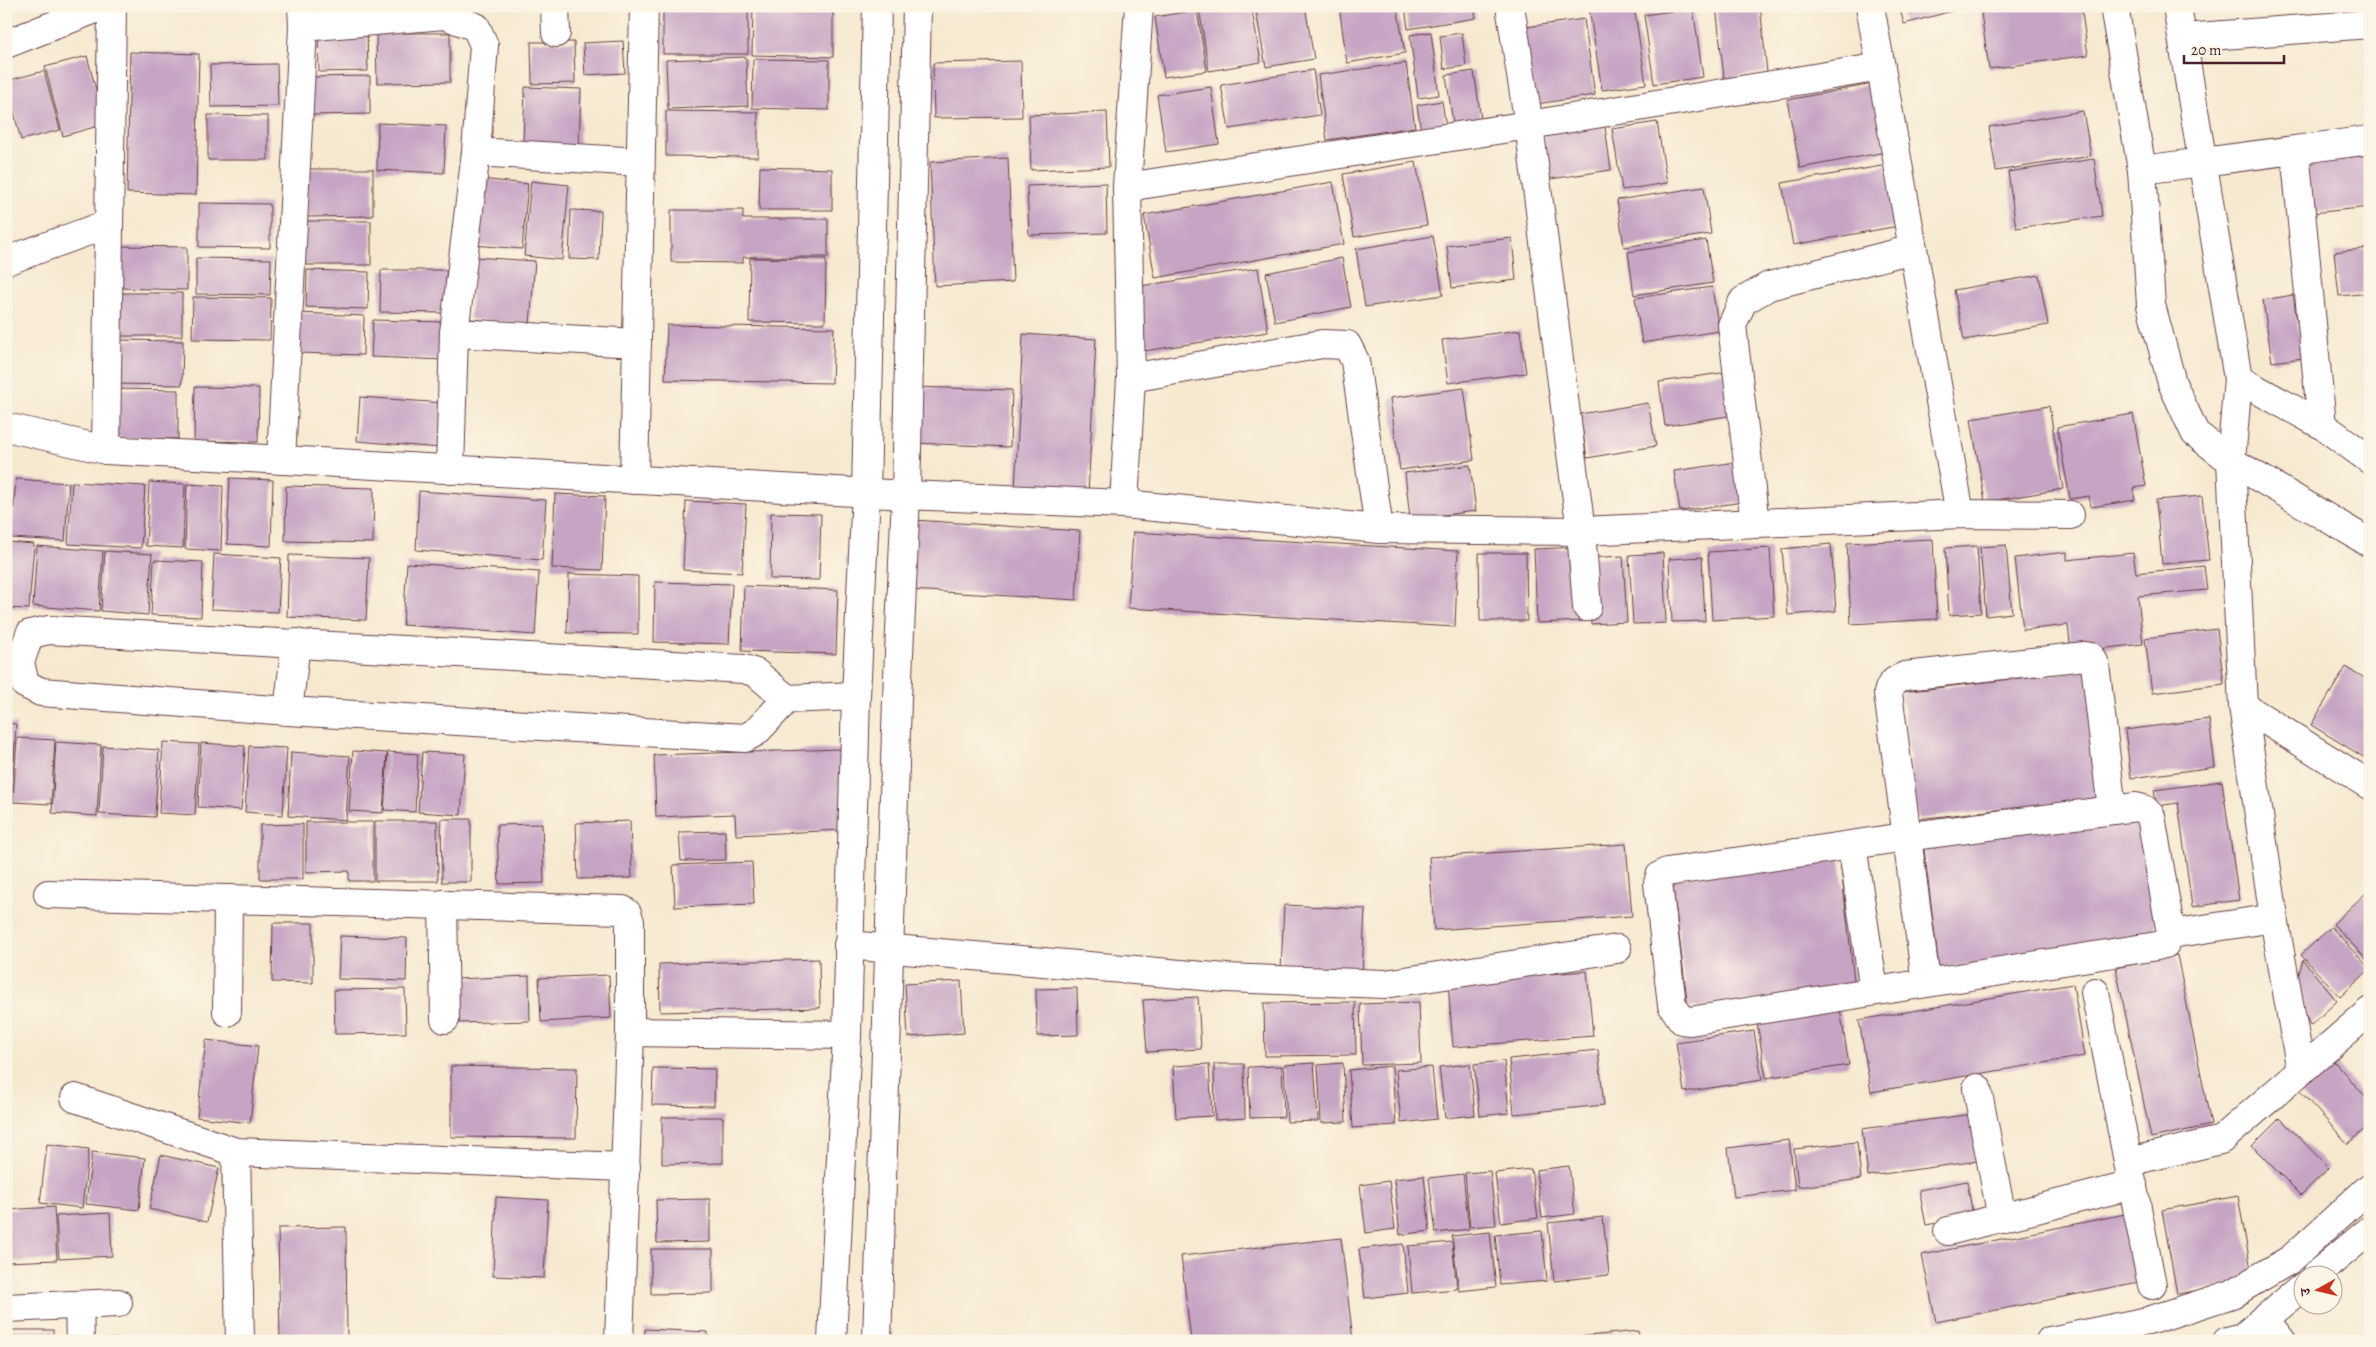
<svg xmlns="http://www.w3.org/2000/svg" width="2376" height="1347" font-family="Alegreya,'Noto Serif Devanagari',serif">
	<rect width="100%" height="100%" fill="#fcf5e5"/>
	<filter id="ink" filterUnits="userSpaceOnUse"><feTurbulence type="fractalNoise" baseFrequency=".02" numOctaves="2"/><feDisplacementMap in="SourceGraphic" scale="10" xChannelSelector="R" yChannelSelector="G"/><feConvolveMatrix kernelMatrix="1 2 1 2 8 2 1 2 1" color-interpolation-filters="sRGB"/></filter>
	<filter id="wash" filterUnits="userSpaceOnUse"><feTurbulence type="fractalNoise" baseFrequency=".0096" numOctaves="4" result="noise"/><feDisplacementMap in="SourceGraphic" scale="20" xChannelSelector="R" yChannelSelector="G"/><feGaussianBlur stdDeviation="1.12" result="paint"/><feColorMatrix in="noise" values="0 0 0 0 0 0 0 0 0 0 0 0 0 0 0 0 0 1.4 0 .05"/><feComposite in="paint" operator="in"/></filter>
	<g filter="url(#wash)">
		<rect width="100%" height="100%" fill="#f6e9d0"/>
		<g id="blocks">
			<g fill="#c6a4c4">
				<rect x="663" y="6" width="85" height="48"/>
				<path d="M753,6H833V57L752,55Z"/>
				<path d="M948,6H1012V9L948,8Z"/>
				<path d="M1069,6H1119V9Z"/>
				<path d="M1210,6H1251L1261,62L1209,71L1199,8Z"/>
				<path d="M1255,6H1305L1314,59L1266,67Z"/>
				<path d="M1339,6H1397L1405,53L1347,63Z"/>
				<path d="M1405,6H1474L1476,18L1408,29Z"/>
				<path d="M1603,6H1634L1646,84L1602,90L1589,8Z"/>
				<path d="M1716,6H1760L1767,72L1724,78Z"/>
				<path d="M1899,6H1967V7L1904,24Z"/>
				<path d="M2027,6H2081L2088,55L1989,69L1981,13Z"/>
				<path d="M1693,8L1703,77L1654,84L1644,15Z"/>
				<path d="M1197,10L1207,71L1164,77L1155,17Z"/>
				<path d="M1584,19L1595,95L1530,105L1519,28Z"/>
				<path d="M318,32H367L368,71L319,72Z"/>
				<path d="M1431,32L1439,95L1418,98L1410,35Z"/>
				<path d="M376,33H450V82L377,83Z"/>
				<path d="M1462,33L1466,66L1444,69L1440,36Z"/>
				<path d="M623,41L625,73L585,75L583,43Z"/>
				<path d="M531,42H574L575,83L532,84Z"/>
				<path d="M130,52L199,54L196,195L127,193Z"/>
				<path d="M87,56L105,124L63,136L45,67Z"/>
				<path d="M746,57L748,106L668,109L666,60Z"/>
				<path d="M753,59L829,60V110L752,108Z"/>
				<path d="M1021,61L1022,117L934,118L933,63Z"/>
				<path d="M1406,63L1415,127L1327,140L1318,75Z"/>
				<path d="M277,64L278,106L211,107L210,65Z"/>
				<path d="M1313,70L1320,115L1229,129L1221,85Z"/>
				<path d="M44,71L60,130L21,140L6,81Z"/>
				<path d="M1474,71L1481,119L1453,123L1446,75Z"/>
				<path d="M370,76V114L310,115V77Z"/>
				<path d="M1878,83L1891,151L1800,168L1787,100Z"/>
				<path d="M525,87L581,89L579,147L523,144Z"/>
				<path d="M1211,87L1219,144L1166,152L1157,95Z"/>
				<path d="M1442,101L1446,127L1421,131L1417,105Z"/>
				<path d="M666,111L758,112V157L666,156Z"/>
				<path d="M2083,111L2091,156L1996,171L1989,127Z"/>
				<path d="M1107,112L1109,167L1031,170L1029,115Z"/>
				<path d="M208,115L268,116V160H208Z"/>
				<path d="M1604,120L1611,170L1550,179L1543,129Z"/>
				<path d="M1657,122L1667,183L1622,190L1612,129Z"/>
				<path d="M378,123L446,126L444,173L377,170Z"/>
				<path d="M2370,155V207L2312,213L2307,162Z"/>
				<path d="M1008,158L1013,282L935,286L930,162Z"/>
				<path d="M2094,159L2102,216L2016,228L2008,172Z"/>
				<path d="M1416,162L1427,225L1354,237L1343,174Z"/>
				<path d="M1893,164L1904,225L1793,245L1782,183Z"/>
				<path d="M760,167L832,169V210H759Z"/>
				<path d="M307,169H373V216L307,217Z"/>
				<path d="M480,179L528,184L522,249L474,245Z"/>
				<path d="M531,181L569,185L562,260L524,256Z"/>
				<path d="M1333,182L1344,244L1155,278L1144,215Z"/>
				<path d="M1106,183L1107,233L1029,235L1027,186Z"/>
				<path d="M1704,187L1711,234L1624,247L1617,200Z"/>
				<path d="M199,203L270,204V248L199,247Z"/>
				<path d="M571,210L601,211L599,260L569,259Z"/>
				<path d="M671,210H743V219H828V257H743V263L671,262Z"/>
				<rect x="303" y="221" width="68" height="44"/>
				<path d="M1433,236L1443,295L1365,307L1356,249Z"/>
				<path d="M1512,238L1516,280L1452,288L1447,246Z"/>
				<path d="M1706,240L1713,283L1634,295L1628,252Z"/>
				<path d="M119,246L187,247V290L118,288Z"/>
				<path d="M2370,248V293L2339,296L2334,252Z"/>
				<path d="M474,257L535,261L530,324L470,319Z"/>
				<path d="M196,258L271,259L270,295L196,294Z"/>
				<path d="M750,258L826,259L825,323L749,322Z"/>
				<path d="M1342,258L1351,307L1275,322L1266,273Z"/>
				<path d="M1258,268L1268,332L1144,351L1134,287Z"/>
				<path d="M307,270L369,272L368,309L306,307Z"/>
				<path d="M381,270H446V313L380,312Z"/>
				<path d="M2039,275L2048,325L1964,340L1954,290Z"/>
				<path d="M1712,287L1719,331L1642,343L1635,298Z"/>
				<path d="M116,293H182V336H117Z"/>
				<path d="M2293,295L2303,358L2272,362L2263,300Z"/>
				<path d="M193,297L271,298L270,340L192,339Z"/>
				<path d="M300,313L364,316L363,355L298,353Z"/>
				<path d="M373,320L444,322V360L371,357Z"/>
				<path d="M667,325L834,328L832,383L665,380Z"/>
				<path d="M1520,330L1526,373L1448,383L1442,340Z"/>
				<path d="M1023,334L1096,339L1088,495L1015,491Z"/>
				<path d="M115,340L183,341L182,385L114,384Z"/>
				<path d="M1728,372L1734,415L1665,426L1659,382Z"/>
				<path d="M195,387L259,388L258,442L194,441Z"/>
				<path d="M915,387L1012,390L1010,447L913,443Z"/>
				<path d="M1464,388L1474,460L1400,470L1390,398Z"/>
				<path d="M108,389L178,390V439L108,438Z"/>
				<path d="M360,397L444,403L440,448L357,441Z"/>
				<path d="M1648,403L1656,446L1587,458L1580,414Z"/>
				<path d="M2049,406L2063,489L1985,502L1971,419Z"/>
				<path d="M2133,414L2146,486L2133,488L2135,500L2091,507L2089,496L2070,499L2057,427Z"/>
				<path d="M1737,462L1743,502L1680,511L1674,471Z"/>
				<path d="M1470,465L1476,511L1410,519L1405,473Z"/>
				<path d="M230,478L273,480L271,546L227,544Z"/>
				<path d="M16,479L69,483L65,541L11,538Z"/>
				<path d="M72,482L145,486L141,548L68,544Z"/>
				<path d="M149,482L185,484L183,548L146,546Z"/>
				<path d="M187,484L223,486L221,551L185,549Z"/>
				<path d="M286,486L374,488L373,543L285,541Z"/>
				<path d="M419,491L546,500L542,560L416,550Z"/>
				<path d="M555,494L605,496L602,570L552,568Z"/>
				<path d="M2202,496L2209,560L2162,564L2156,500Z"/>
				<path d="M686,501L746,504L742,573L683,570Z"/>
				<path d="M771,513L821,514L819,580L770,579Z"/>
				<path d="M914,520L1080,531L1076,600L910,590Z"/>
				<path d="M1133,532L1458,551L1455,627L1128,608Z"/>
				<path d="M1933,539L1937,619L1851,624L1847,543Z"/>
				<path d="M6,542L34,544L29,609L6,608Z"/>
				<path d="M1831,544L1836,611L1788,615L1782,549Z"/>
				<path d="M2006,545L2012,613L1986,616L1980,547Z"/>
				<path d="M37,546L103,551L99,611L33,606Z"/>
				<path d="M1977,546L1981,613L1949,615L1945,548Z"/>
				<path d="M1580,547L1583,621L1537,623L1534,549Z"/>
				<path d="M1770,548L1774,616L1712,620L1708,552Z"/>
				<path d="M105,551L152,554L148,615L101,611Z"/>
				<path d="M2067,552V560L2133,553L2136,573L2204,566L2207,590L2138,596L2143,644L2071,652L2068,625L2023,630L2015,558Z"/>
				<path d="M1479,553H1526L1527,621H1480Z"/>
				<path d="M1663,553L1666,623L1633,624L1629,555Z"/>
				<path d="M214,554L281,558L278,612L211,609Z"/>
				<path d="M289,555L369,558L366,620L287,617Z"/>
				<path d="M1623,556L1627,622L1591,624L1587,558Z"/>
				<path d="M1702,557L1705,621L1672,622L1669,559Z"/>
				<path d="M154,560L203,562L201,617L151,615Z"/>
				<path d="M407,563L539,572L535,635L403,625Z"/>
				<path d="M569,574L638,576V634L567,633Z"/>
				<path d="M655,582L732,584L729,644L654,642Z"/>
				<path d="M744,586L838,590L836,654L742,651Z"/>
				<path d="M2217,629L2224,684L2152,693L2145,638Z"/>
				<path d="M2346,667L2368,680L2370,678V761L2311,725Z"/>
				<path d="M2087,670L2102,798L1917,819L1902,692Z"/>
				<path d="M2209,719L2215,767L2131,778L2125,730Z"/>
				<path d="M6,723L16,724L12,793H6Z"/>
				<path d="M17,738L55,740L51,804L13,802Z"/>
				<path d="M56,742L101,745L97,816L52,813Z"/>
				<path d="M163,742L199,744L195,815L159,813Z"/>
				<path d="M201,743L245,746L241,810L198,807Z"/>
				<path d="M103,746L159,750L155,817L99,814Z"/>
				<path d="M249,746L287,748L283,815L245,812Z"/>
				<path d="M840,749L843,830L736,835L735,814L656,817L654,755Z"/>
				<path d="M353,751L387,753L383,813L349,811Z"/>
				<path d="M291,752L350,756L346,820L288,816Z"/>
				<path d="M388,752L418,754L415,812L384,810Z"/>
				<path d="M422,752L465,754L461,815L418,812Z"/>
				<path d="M2222,781L2239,900L2192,907L2178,803L2157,806L2154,790Z"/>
				<path d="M2141,814L2157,940L1939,968L1923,841Z"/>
				<path d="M441,819H471V882H442Z"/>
				<path d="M375,821H437L438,881H375Z"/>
				<path d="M630,821L632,878L578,879L576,823Z"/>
				<path d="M306,822H373V881H349V871L306,872Z"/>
				<path d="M303,824V879H260V825Z"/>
				<path d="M542,824L544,883L499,884L497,825Z"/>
				<path d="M725,831L726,860L681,861L679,832Z"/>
				<path d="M1626,844L1632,916L1434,930L1429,857Z"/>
				<path d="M1840,859L1855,988L1688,1008L1672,879Z"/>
				<path d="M752,862L754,904L675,907L673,865Z"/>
				<path d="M2370,889V963L2333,924Z"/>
				<path d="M1284,905L1365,909L1362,973L1281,970Z"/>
				<path d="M273,923H313V983L272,982Z"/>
				<path d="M2331,927L2370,969L2340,997L2301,955Z"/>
				<path d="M340,936L407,938L406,981L338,979Z"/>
				<path d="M2177,955L2211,1125L2151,1138L2116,968Z"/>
				<path d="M819,959L820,1008L660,1012L659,964Z"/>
				<path d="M2303,960L2337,1001L2310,1026L2295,986Z"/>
				<path d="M1587,971L1593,1036L1453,1047L1448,982Z"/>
				<path d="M609,975L611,1018L541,1022L539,978Z"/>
				<path d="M529,976L530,1021L456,1023L455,979Z"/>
				<path d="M961,981L964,1033L908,1037L905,984Z"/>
				<path d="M2073,984L2085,1056L1871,1092L1859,1020Z"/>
				<path d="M1077,988L1078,1035L1037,1036L1036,989Z"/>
				<path d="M405,989L406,1033L335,1034L334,990Z"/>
				<path d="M1198,997L1201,1049L1147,1052L1143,1000Z"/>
				<path d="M1355,1002L1356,1055L1265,1056L1264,1003Z"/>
				<path d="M1419,1002L1421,1063L1362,1065L1360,1004Z"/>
				<path d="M1840,1009L1849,1065L1766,1078L1757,1022Z"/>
				<path d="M1754,1031L1762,1080L1684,1092L1676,1042Z"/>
				<path d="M206,1040L258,1046L250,1123L197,1117Z"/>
				<path d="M1598,1050L1604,1105L1514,1114L1509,1059Z"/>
				<path d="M2333,1060L2370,1102V1124L2348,1144L2299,1090Z"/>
				<path d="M1504,1061L1509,1113L1480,1116L1474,1064Z"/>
				<path d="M1314,1063L1318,1121L1287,1122L1284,1065Z"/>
				<path d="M1343,1063L1346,1122L1321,1123L1318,1065Z"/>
				<path d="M1209,1064L1212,1116L1176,1118L1173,1066Z"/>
				<path d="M1214,1064H1244L1245,1118L1215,1120Z"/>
				<path d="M1470,1064L1475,1115L1445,1118L1439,1067Z"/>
				<path d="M451,1066L577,1068L576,1138L451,1137Z"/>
				<path d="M1282,1066L1284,1117L1250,1118L1248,1067Z"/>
				<path d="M1392,1066L1396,1125L1353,1128L1349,1070Z"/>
				<path d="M1432,1067L1437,1119L1401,1123L1396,1070Z"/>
				<path d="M653,1068L715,1069L714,1106L652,1105Z"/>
				<path d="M1972,1114L1978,1161L1868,1176L1862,1129Z"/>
				<path d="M662,1117H723V1163L662,1164Z"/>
				<path d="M2280,1118L2329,1168L2301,1195L2252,1146Z"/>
				<path d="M1789,1140L1795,1190L1734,1197L1728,1148Z"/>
				<path d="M1857,1142L1861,1179L1798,1187L1794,1149Z"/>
				<path d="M47,1144L89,1149L82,1208L40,1203Z"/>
				<path d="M92,1152L145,1158L139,1210L86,1204Z"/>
				<path d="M161,1155L219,1168L207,1222L149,1209Z"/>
				<path d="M1569,1166L1575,1214L1542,1218L1536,1170Z"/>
				<path d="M1531,1169L1538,1218L1501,1223L1495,1173Z"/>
				<path d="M1490,1171L1496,1225L1470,1227L1465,1173Z"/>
				<path d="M1463,1174L1469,1229L1436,1233L1429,1178Z"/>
				<path d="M1424,1176L1430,1231L1400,1235L1394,1179Z"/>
				<path d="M1389,1181L1395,1229L1366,1233L1360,1185Z"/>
				<path d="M1967,1181L1973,1216L1926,1225L1919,1190Z"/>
				<path d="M2238,1196L2253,1281L2177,1294L2162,1210Z"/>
				<path d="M496,1197L548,1200L544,1278L493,1276Z"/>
				<path d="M710,1199V1242L657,1243L656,1200Z"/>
				<path d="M54,1207L57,1260L6,1262V1210Z"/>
				<path d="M110,1213L112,1256L59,1259L56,1216Z"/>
				<path d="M2125,1214L2139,1282L1936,1322L1922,1255Z"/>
				<path d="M1603,1217L1609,1275L1554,1281L1548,1223Z"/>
				<path d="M346,1227L347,1341H280L278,1228Z"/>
				<path d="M1542,1231L1547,1281L1500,1285L1495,1235Z"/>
				<path d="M1490,1232L1496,1287L1459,1291L1452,1236Z"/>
				<path d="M1341,1238L1353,1340L1191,1341L1181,1256Z"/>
				<path d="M1452,1242L1457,1289L1412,1293L1408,1246Z"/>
				<path d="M1403,1244L1408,1293L1365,1298L1359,1249Z"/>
				<path d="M651,1249H713V1293L651,1294Z"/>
				<path d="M645,1329L708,1332L707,1341H644Z"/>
				<rect x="6" y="1330" width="47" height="11"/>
				<path d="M1638,1331L1640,1341H1558V1339Z"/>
				<path d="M154,1338V1341H102V1339Z"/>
			</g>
		</g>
	</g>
	<g filter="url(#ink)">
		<use href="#blocks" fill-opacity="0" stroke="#643d44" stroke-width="1"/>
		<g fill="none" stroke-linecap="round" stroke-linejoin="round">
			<defs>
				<g id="minor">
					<path d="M555,6L556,33"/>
					<path d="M1510,6L1529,125L1581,531L1587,607"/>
					<path d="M1870,6L1960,514"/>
					<path d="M2114,6L2142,170L2151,305L2172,383L2195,433L2231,461L2370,543"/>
					<path d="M2177,6L2238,379L2231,461L2243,706L2274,918L2301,1071"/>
					<path d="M303,27L444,15L476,27L484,45L476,152L454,333L450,470"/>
					<path d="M2183,38L2370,24"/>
					<path d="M6,44L103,6"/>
					<path d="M2295,151L2322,425"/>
					<path d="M476,152L640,162"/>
					<path d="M2142,170L2370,140"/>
					<path d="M1127,187L1529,125L1881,67"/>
					<path d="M6,261L108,224"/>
					<path d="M454,333L637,343"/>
					<path d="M1131,378L1322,344L1347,345L1355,361L1379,529"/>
					<path d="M2238,379L2322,425L2370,460"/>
					<path d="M6,427L106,450L906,495L1124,504L1379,529L1581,531L1960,514L2070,515"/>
					<path d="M106,450L112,6"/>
					<path d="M281,460L303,27L302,6"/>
					<path d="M634,480L644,6"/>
					<path d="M1124,504L1131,378L1127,187L1139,6"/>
					<path d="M1755,524L1732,325L1743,301L1769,286L1913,249"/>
					<path d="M787,699L756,732L745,738L288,711L41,692L25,684L20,662L30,634L49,630L744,669L756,673L787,699L856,696"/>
					<path d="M2243,706L2370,785"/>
					<path d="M288,711L296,643"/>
					<path d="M1852,845L1874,991"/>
					<path d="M48,894L623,910L627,913L630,922V1032L847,1035"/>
					<path d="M443,904L445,1019"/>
					<path d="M2171,934L2151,816L2144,809L2136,807L1905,837L1667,872L1660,876L1658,883L1672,1005L1682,1020L1690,1021L2157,946L2165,944L2171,934L2274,918"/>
					<path d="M848,945L1226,978L1385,984L1617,949"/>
					<path d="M1926,982L1888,693C1890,683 1895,680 1905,676L2085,656L2091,657L2095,664L2112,810"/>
					<path d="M2095,992L2152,1285"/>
					<path d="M227,1012L228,899"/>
					<path d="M1977,1088L2002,1218"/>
					<path d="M75,1098L236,1152L626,1167"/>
					<path d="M236,1152L240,1341"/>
					<path d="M2128,1162L2221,1140L2370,1011"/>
					<path d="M1948,1231L2133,1185"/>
					<path d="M2317,1274L2370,1230"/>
					<path d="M79,1305L80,1341"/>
					<path d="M6,1308L118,1303"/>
					<path d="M2264,1319L2282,1341"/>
					<path d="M619,1341L630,1032"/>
					<path d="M832,1341L847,1035L856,696L866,492L877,6"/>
					<path d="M877,1341L897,699L906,495L917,6"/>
					<path d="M2050,1341L2148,1321L2232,1294L2291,1259L2370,1187"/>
					<path d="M2227,1341L2243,1337L2304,1286"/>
				</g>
			</defs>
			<use href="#minor" stroke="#643d44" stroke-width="30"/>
			<use href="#minor" stroke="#fff" stroke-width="28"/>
		</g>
	</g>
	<rect width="2376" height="1347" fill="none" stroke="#fcf5e5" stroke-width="25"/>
	<g transform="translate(2318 1290) rotate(262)"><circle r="24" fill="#fcf5e5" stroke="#b59f9b"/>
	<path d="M0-4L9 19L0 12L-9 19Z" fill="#c8321e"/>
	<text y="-8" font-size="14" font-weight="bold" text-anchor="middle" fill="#4a1f2b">उ</text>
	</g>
	<path d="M2184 55v8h100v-8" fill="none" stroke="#4a1f2b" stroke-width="2.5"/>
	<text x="2191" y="55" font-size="15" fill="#4a1f2b" stroke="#fcf5e5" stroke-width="4" paint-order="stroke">20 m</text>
</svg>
